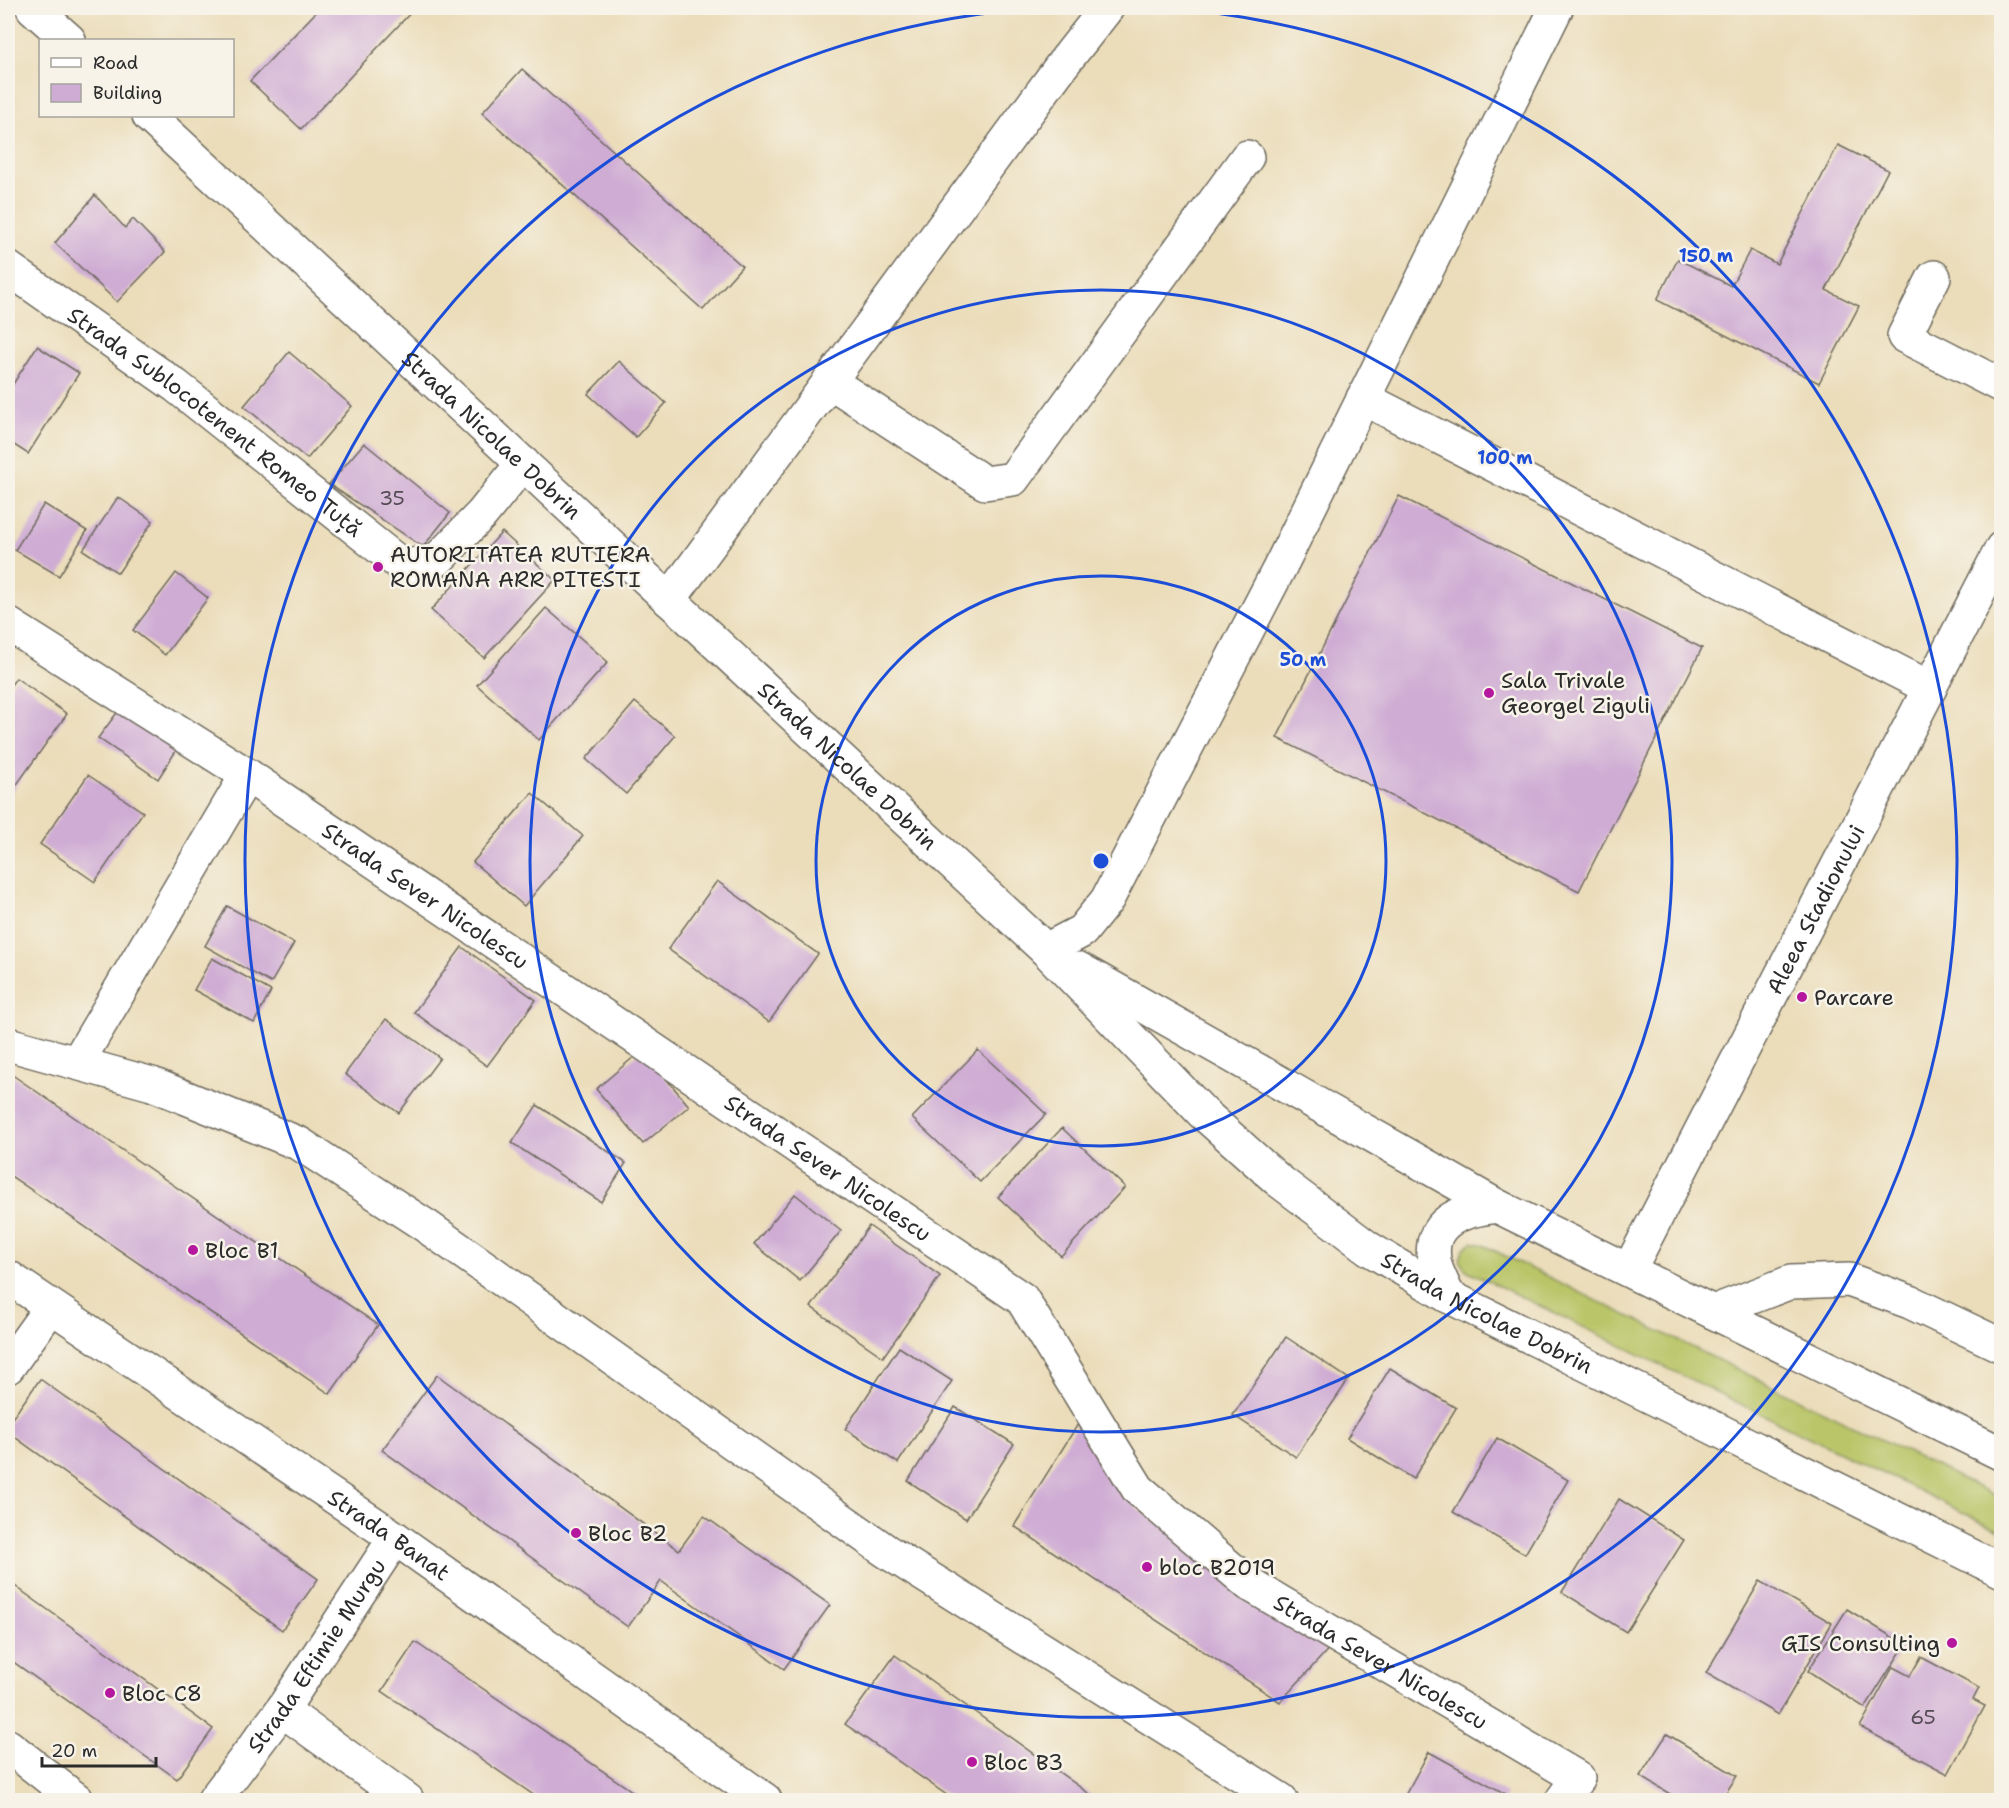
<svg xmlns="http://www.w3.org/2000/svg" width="2009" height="1808" font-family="'Shantell Sans',sans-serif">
	<rect width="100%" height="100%" fill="#f7f3e8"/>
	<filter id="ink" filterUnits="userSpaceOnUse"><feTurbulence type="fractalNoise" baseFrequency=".0167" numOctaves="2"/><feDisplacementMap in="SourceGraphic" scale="12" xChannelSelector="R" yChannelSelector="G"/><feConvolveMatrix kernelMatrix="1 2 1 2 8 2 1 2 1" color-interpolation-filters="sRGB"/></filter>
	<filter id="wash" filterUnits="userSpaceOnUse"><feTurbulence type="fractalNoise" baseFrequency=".008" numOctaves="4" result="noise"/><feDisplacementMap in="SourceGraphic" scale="24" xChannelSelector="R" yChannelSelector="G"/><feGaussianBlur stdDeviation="1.35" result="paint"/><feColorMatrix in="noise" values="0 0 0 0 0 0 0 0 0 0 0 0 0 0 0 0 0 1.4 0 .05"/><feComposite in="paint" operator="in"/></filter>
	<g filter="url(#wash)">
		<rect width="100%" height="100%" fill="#ebddba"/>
		<path fill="#b9c567" stroke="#727849" stroke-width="1.5" d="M1472,1242L1483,1245L2001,1498V1531L1466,1270L1460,1260L1463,1249Z"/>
		<g id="blocks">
			<g fill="#cfacd4">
				<path d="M320,8H415L301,129L250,81Z"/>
				<path d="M522,69L742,266L703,310L482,113Z"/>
				<path d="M1838,145L1888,170L1826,290L1859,306L1819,383L1657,300L1678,259L1731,286L1750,250L1777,264Z"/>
				<path d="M95,195L125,228L133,219L165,252L117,302L55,243Z"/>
				<path d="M37,346L79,373L28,454L8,441V392Z"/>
				<path d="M289,352L352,406L307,459L244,406Z"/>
				<path d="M619,361L666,403L636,437L588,394Z"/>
				<path d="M364,443L450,513L423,547L329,484Z"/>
				<path d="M1399,496L1702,648L1579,891L1277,738Z"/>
				<path d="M118,497L153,521L118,573L83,550Z"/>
				<path d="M44,504L87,531L59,576L15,550Z"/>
				<path d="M502,532L555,580L484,658L431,610Z"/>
				<path d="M176,573L208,598L165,655L133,630Z"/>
				<path d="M546,608L608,662L539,740L477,685Z"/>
				<path d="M16,678L67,714L8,797V689Z"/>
				<path d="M125,702L183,740L158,779L98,738Z"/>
				<path d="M635,702L675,736L626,794L586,759Z"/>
				<path d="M88,775L143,812L95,882L40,844Z"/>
				<path d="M532,793L583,836L524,906L473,862Z"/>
				<path d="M717,881L818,954L769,1022L668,949Z"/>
				<path d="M227,906L294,943L271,983L205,946Z"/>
				<path d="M462,947L536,1000L487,1066L414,1012Z"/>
				<path d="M212,958L271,991L254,1023L194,990Z"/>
				<path d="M386,1019L440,1058L399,1113L345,1074Z"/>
				<path d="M642,1050L689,1106L643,1144L596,1089Z"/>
				<path d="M978,1050L1046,1114L980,1182L912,1118Z"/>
				<path d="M8,1072L378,1325L330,1394L8,1174Z"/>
				<path d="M537,1105L626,1163L601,1202L512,1143Z"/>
				<path d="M1062,1128L1125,1187L1061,1256L998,1197Z"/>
				<path d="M795,1194L841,1231L800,1281L754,1244Z"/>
				<path d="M869,1226L940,1276L883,1357L811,1307Z"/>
				<path d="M1286,1337L1349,1379L1296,1457L1233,1415Z"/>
				<path d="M899,1347L952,1381L898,1463L845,1429Z"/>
				<path d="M1390,1368L1456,1408L1413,1479L1347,1438Z"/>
				<path d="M437,1375L679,1550L704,1516L830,1605L784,1669L661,1581L628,1627L382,1450Z"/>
				<path d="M40,1379L318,1579L282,1630L8,1432V1424Z"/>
				<path d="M955,1407L1014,1444L966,1519L908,1481Z"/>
				<path d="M1078,1424L1136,1507L1335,1642L1280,1702L1014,1526Z"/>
				<path d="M1497,1438L1568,1480L1525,1554L1453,1512Z"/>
				<path d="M1619,1499L1684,1540L1626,1632L1562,1592Z"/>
				<path d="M8,1581L213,1729L177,1779L8,1658Z"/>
				<path d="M1760,1581L1832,1623L1778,1715L1706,1673Z"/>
				<path d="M1847,1609L1905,1645L1865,1708L1808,1671Z"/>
				<path d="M415,1642L645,1800H541L382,1691Z"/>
				<path d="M895,1655L1098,1800H954L845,1724Z"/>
				<path d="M1921,1657L1979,1688L1973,1700L1985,1706L1948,1774L1860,1727L1893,1667L1910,1676Z"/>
				<path d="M1667,1734L1737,1776L1721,1800H1680L1640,1776Z"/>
				<path d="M1429,1752L1506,1794L1503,1800L1403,1799Z"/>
			</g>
		</g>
	</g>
	<g filter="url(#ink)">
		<use href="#blocks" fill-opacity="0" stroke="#6e695d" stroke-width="1.5"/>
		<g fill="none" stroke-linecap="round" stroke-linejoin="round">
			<defs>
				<g id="minor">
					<path id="s1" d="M8,268L176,386L404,567L437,560L482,514L523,463"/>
					<path d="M1934,277L1904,336L2002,386"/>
					<path d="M829,381L985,483L1013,479L1247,157"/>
					<path d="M1363,398L1930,688"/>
					<path d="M669,600L1062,65L1107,8"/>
					<path id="s2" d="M8,624L247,775L1022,1299L1138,1489L1249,1584L1578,1778L1562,1800"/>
					<path d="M1046,950L1082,931L1107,900L1280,567L1556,9"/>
					<path d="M8,1044L152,1084L300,1144L426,1226L886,1551L1281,1800"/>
					<path d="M77,1063L247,775"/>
					<path id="s3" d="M1629,1270L2002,548"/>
					<path id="s4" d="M8,1277L395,1538L765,1800"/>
					<path d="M1713,1312L1791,1282L1849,1280L1910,1302L2002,1346"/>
					<path d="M8,1367L51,1307"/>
					<path d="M282,1710L407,1800"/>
					<path d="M8,1746L77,1800"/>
					<path id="s5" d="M214,1800L282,1710L395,1538"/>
				</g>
				<g id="major">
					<path d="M33,8L69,40"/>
					<path id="s6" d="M149,116L1046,950L1203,1113L1278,1180L1368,1248L1448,1296L2002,1571"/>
					<path d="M1079,969L1497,1206L2002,1454"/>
					<path d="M1448,1296C1444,1286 1438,1275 1435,1265C1425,1221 1462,1210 1497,1206"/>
				</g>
			</defs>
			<use href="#minor" stroke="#6e695d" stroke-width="36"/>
			<use href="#major" stroke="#6e695d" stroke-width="36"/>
			<use href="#minor" stroke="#fff" stroke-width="33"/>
			<use href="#major" stroke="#fff" stroke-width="33"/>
		</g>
	</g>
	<g fill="none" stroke="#1d4ed8" stroke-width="3">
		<circle cx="1101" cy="861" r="285"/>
		<circle cx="1101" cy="861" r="571"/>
		<path d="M1168 8A856 856 0 1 1 1034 8"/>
	</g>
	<g fill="#b5179e" stroke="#f7f3e8" stroke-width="2">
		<circle cx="378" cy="567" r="6"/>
		<circle cx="1489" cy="693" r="6"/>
		<circle cx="1802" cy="997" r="6"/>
		<circle cx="193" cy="1250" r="6"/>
		<circle cx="576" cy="1533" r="6"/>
		<circle cx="1147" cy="1567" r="6"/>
		<circle cx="1952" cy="1643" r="6"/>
		<circle cx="110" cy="1693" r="6"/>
		<circle cx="972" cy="1762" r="6"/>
	</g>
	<g text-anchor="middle" stroke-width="5" stroke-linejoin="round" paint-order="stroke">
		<g font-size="20" fill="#544b55">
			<text x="392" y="505">35</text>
			<text x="1923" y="1724">65</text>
		</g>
		<g font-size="22" fill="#2b2b2b" stroke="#f7f3e8">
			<text dy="8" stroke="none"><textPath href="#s1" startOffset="258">Strada Sublocotenent Romeo Tuță</textPath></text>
			<text dy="8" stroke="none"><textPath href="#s6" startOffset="468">Strada Nicolae Dobrin</textPath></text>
			<text dy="8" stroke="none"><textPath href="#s6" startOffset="954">Strada Nicolae Dobrin</textPath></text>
			<text dy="8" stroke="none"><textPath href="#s2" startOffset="498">Strada Sever Nicolescu</textPath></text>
			<text dy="8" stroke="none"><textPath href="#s3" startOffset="406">Aleea Stadionului</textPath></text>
			<text dy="8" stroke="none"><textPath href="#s2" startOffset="984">Strada Sever Nicolescu</textPath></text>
			<text dy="8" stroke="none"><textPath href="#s6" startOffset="1800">Strada Nicolae Dobrin</textPath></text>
			<text dy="8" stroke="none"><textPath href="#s4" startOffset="460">Strada Banat</textPath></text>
			<text dy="8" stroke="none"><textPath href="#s5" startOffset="177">Strada Eftimie Murgu</textPath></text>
			<text dy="8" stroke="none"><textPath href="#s2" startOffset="1740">Strada Sever Nicolescu</textPath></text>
		</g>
		<g font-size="22" fill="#2b2b2b" stroke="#f7f3e8" text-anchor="start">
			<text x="390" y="562">AUTORITATEA RUTIERA<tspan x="390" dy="25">ROMANA ARR PITESTI</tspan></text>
			<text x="1501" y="688">Sala Trivale<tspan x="1501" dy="25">Georgel Ziguli</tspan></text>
			<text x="1814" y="1005">Parcare</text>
			<text x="205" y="1258">Bloc B1</text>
			<text x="588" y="1541">Bloc B2</text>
			<text x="1159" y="1575">bloc B2019</text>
			<text x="1940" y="1651" text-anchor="end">GIS Consulting</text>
			<text x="122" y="1701">Bloc C8</text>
			<text x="984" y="1770">Bloc B3</text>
		</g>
	</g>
	<circle cx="1101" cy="861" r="9" fill="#1d4ed8" stroke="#f7f3e8" stroke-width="3"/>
	<g font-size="18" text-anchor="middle" font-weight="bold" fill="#1d4ed8" stroke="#f7f3e8" stroke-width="5" stroke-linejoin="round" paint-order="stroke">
		<text x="1706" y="262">150 m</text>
		<text x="1505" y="464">100 m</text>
		<text x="1303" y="666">50 m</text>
	</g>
	<rect width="2009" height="1808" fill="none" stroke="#f7f3e8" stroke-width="30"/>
	<rect x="39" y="39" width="195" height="78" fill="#f7f3e8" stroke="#a5a39c" stroke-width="1.5"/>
	<rect x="51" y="58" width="30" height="9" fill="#ffffff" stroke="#a5a39c" stroke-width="1.5"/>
	<text x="93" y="69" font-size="18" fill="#2b2b2b">Road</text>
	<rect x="51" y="84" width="30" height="18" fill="#cfacd4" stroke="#a5a39c" stroke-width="1.5"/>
	<text x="93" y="99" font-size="18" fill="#2b2b2b">Building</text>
	<path d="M42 1757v9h114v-9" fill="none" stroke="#2b2b2b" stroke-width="3"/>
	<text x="51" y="1757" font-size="18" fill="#2b2b2b" stroke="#f7f3e8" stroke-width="4.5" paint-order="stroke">20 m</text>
</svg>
